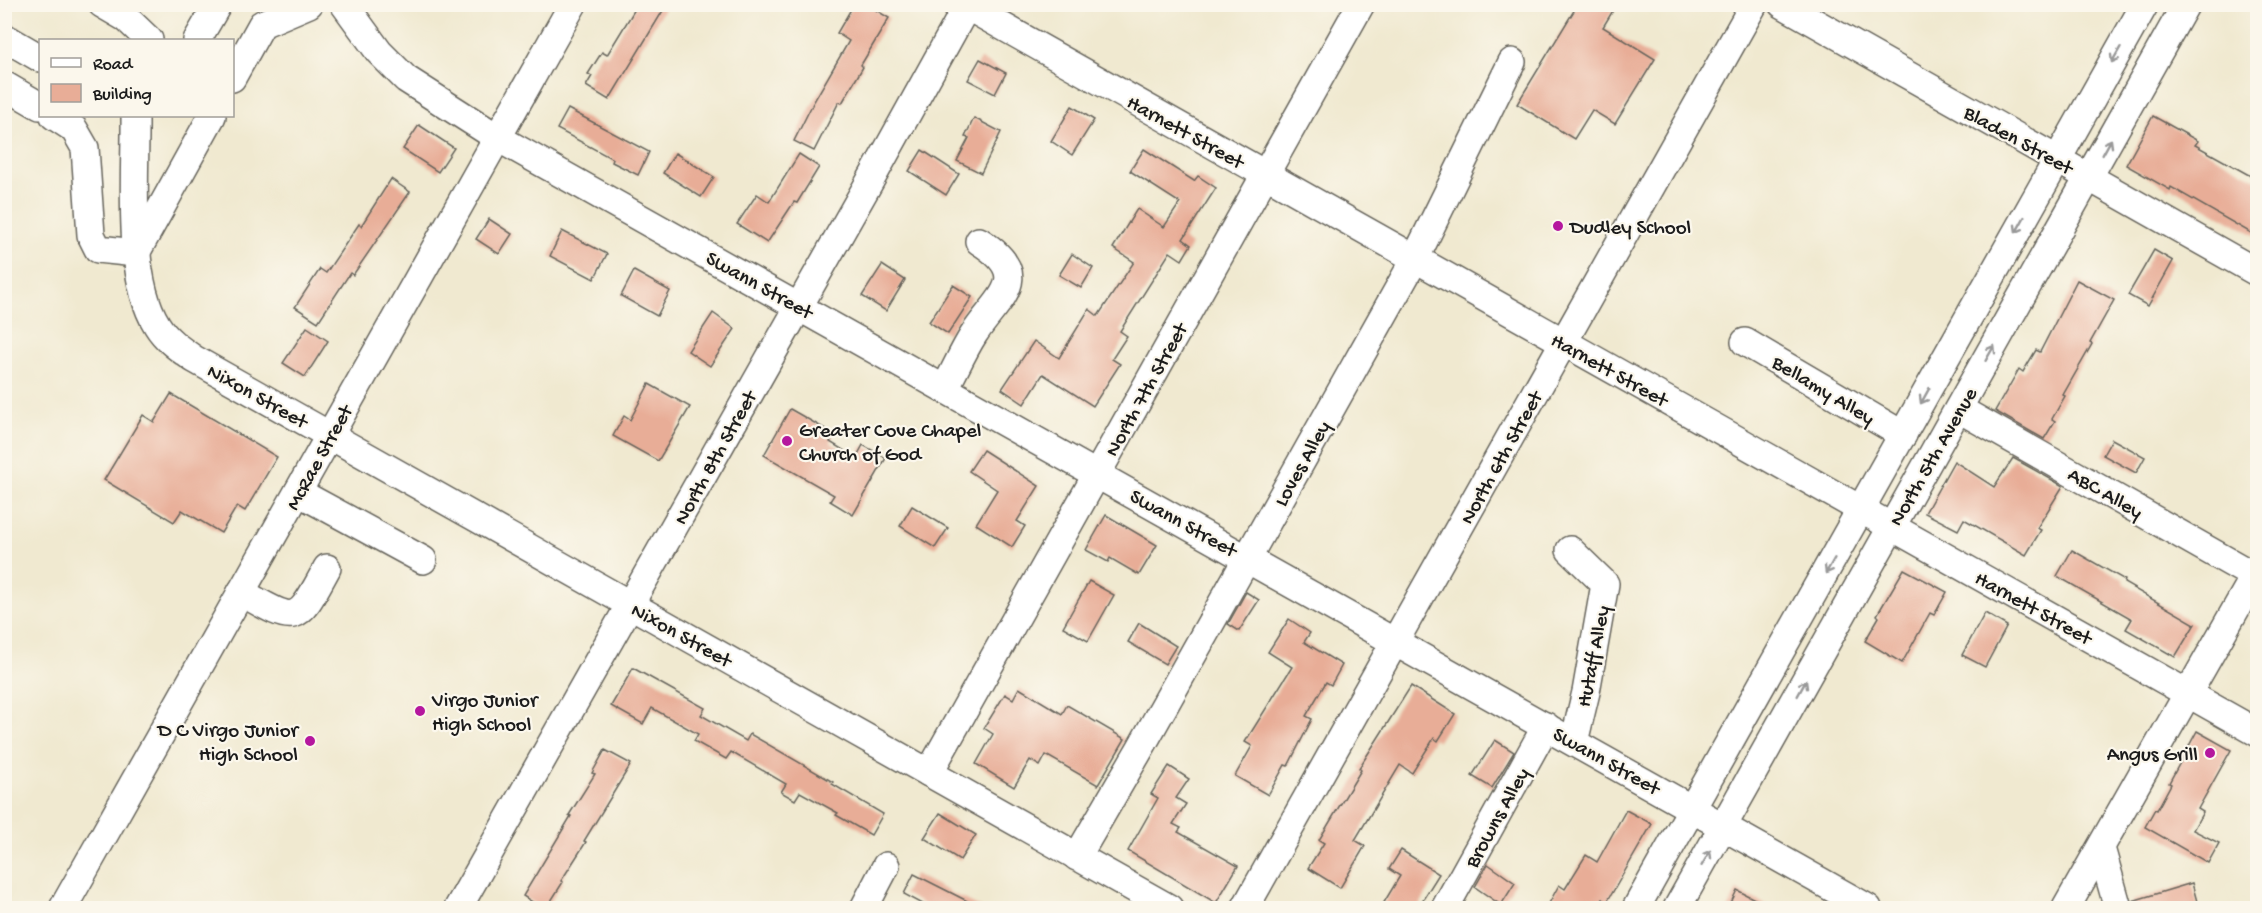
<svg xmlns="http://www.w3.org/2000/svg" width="2262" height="913" font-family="'Gochi Hand',sans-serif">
	<rect width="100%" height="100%" fill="#fbf7ec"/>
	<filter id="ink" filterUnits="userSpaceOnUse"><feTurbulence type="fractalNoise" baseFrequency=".0167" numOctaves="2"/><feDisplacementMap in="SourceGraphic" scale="12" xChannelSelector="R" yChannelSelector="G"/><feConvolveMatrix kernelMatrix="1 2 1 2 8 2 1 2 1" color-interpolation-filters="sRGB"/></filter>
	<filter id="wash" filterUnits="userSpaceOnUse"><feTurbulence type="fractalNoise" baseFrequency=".008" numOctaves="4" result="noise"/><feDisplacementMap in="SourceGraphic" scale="24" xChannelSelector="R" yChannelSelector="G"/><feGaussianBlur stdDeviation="1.35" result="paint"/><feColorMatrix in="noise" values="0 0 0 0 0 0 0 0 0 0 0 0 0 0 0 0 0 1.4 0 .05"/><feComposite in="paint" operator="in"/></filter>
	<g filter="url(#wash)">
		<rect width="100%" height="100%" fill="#f0e9d0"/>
		<g id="blocks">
			<g fill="#e8ad97">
				<path d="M638,4H667L609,100L586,86L592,76L588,74L602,52L607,55Z"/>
				<path d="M854,4H866L889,18L861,65L863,67L842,103L839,102L814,151L794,141L813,103L849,41L837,33Z"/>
				<path d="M1578,4H1617L1603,27L1655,59L1615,124L1592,110L1574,139L1517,104Z"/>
				<path d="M980,59L1006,73L995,94L968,80Z"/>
				<path d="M1072,106L1094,120L1072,155L1051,141Z"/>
				<path d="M568,109L649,152L638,175L612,162L613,159L557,129Z"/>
				<path d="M2153,116L2198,141L2195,145L2258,180V237L2171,187L2170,190L2126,165Z"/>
				<path d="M974,118L1001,132L981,173L957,161L969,138L965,137Z"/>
				<path d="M419,125L454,148L438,172L403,149Z"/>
				<path d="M1144,149L1194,181L1198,176L1216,188L1183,239L1191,245L1182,260L1170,252L1120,331L1127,336L1112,359L1120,364L1093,406L1043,374L1024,404L1002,389L1034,341L1059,358L1089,309L1098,316L1134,262L1113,248L1137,209L1164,227L1180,203L1130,171Z"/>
				<path d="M922,150L959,174L946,195L909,171Z"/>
				<path d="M675,153L714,177L701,197L663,173Z"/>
				<path d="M799,154L819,167L797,203L794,202L767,243L737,224L757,194L769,202Z"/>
				<path d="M391,179L410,192L353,275L350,273L318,322L295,307L320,269L326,273L359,224L361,226Z"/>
				<path d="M489,219L512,234L499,254L476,239Z"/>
				<path d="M562,231L607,254L594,279L550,256Z"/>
				<path d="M2154,250L2173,261L2148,306L2128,295Z"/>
				<path d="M1072,254L1093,268L1081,288L1059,275Z"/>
				<path d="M882,265L905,280L886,311L862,296Z"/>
				<path d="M634,271L670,291L657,316L621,296Z"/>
				<path d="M2077,280L2114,300L2090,343L2092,344L2063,395L2065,396L2052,419L2055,421L2044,439L1995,411L2019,369L2023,372L2036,350L2040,352Z"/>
				<path d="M953,285L972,297L948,334L929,322Z"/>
				<path d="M713,313L735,329L710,366L688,351Z"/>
				<path d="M307,327L328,341L305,377L283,363Z"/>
				<path d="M649,384L690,407L658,461L613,436L624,416L630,420Z"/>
				<path d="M171,394L277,457L245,511L237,506L221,533L182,510L174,522L104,480L143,415L154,422Z"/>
				<path d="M790,409L834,434L830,442L856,458L863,445L886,458L853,515L830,501L834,495L764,455Z"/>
				<path d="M2112,439L2145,457L2136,473L2103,455Z"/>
				<path d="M983,450L1039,486L1017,521L1025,526L1012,547L976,524L997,490L969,471Z"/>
				<path d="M2013,458L2063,486L2037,528L2041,530L2026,555L1964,519L1958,530L1925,513L1954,461L1994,487Z"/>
				<path d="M912,506L948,528L935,548L900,526Z"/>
				<path d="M1106,515L1157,545L1139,575L1110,558L1108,562L1086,550Z"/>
				<path d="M2072,550L2125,580L2124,583L2195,624L2175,657L2126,629L2132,619L2057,576Z"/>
				<path d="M1904,569L1947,592L1934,615L1930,613L1902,663L1865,641L1879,617L1877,615Z"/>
				<path d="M1089,581L1114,595L1088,641L1063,627Z"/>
				<path d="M1246,592L1259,600L1239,631L1228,624Z"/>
				<path d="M1985,613L2007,626L1985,667L1962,655Z"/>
				<path d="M1289,619L1310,633L1304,642L1342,665L1331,685L1326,682L1306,716L1312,719L1288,766L1285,765L1268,795L1235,776L1252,746L1245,742L1292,667L1268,652Z"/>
				<path d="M1139,623L1176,646L1165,664L1128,642Z"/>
				<path d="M633,668L705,708L701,715L746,741L750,734L833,782L832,784L883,814L871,835L836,815L838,813L800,792L795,800L781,792L786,784L731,752L726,759L694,741L698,734L652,708L643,724L611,706Z"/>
				<path d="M1411,686L1455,714L1438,741L1434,738L1412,773L1400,765L1355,840L1365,846L1340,888L1308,868L1324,843L1319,840L1361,770L1359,768Z"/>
				<path d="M1019,688L1062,714L1067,705L1125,739L1098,785L1046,755L1040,766L1030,760L1014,787L976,764L993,734L984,728L1005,694L1013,699Z"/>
				<path d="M2197,731L2231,750L2198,809L2203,812L2193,830L2219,843L2208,863L2145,827L2155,809L2157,810L2171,784L2169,783Z"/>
				<path d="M1495,740L1514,752L1492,788L1472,776Z"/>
				<path d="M605,750L631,764L584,841L586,842L561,881L563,882L546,909H543L523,896L571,816L569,815L595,774L592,773Z"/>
				<path d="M1169,766L1189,779L1176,798L1186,804L1173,824L1181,828L1178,832L1238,866L1216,903L1128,851L1158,798L1151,794Z"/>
				<path d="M1626,810L1652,824L1607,902L1603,899L1598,909H1546L1559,885L1565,889L1586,855L1597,862Z"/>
				<path d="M940,813L976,835L960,860L924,838Z"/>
				<path d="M1401,850L1439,874L1417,909H1380L1400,876L1389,869Z"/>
				<path d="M1488,864L1515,883L1501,905L1475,887Z"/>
				<path d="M914,874L983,909H932L904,894Z"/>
				<path d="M2192,883L2199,909H2133L2132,901Z"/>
				<path d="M1737,890L1774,909H1728Z"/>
			</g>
		</g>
	</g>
	<g filter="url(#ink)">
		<use href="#blocks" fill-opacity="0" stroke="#66645b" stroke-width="1.5"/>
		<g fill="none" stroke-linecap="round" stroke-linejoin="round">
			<defs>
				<g id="minor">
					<path d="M102,4L126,18L149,40"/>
					<path d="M344,4L379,52L406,79L498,138L1868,908"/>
					<path d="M963,4L2258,733"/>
					<path d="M1782,4L2258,273"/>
					<path d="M4,37L40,58"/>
					<path d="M197,40L218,4"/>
					<path d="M232,78L262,24L309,4"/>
					<path d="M4,85L40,106"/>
					<path d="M54,116L74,129L85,148L91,235L98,249L136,253L212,116"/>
					<path d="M135,116C136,173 126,276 157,325C166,340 181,350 194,359L1169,908"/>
					<path d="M1745,342L1903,435"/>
					<path d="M945,388C955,370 963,351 974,334C998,297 1036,277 979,241"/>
					<path d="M1959,409L2254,576"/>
					<path d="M298,492L423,560"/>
					<path d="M1570,550L1605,584L1586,692L1574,742"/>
					<path d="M241,592C298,625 296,625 327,568"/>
					<path d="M929,773L1361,4"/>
					<path d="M2101,848L2118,908"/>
					<path d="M1077,857L1140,749L1415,259L1512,62"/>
					<path d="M63,908L573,4"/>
					<path d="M458,908L874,174L968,4"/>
					<path d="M864,908L886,866"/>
					<path d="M1245,908L1754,4"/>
					<path d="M1445,908L1546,726"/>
					<path d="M1636,908L2145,4"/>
					<path d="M1677,908L2186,4"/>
					<path d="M2066,908L2258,570"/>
				</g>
			</defs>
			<use href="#minor" stroke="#66645b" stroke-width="30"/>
			<use href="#minor" stroke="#fff" stroke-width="27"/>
		</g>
		<defs><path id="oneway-shaft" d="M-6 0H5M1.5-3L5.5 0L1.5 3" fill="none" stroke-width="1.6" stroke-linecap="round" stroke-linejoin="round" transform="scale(1.5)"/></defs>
		<g stroke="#999">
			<use href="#oneway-shaft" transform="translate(2116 55) rotate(120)"/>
			<use href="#oneway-shaft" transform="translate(2107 147) rotate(-61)"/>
			<use href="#oneway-shaft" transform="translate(2020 225) rotate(119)"/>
			<use href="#oneway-shaft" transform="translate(1990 353) rotate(-60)"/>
			<use href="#oneway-shaft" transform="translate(1925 396) rotate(119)"/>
			<use href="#oneway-shaft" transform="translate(1830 566) rotate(120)"/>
			<use href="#oneway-shaft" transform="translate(1802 688) rotate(-61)"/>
			<use href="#oneway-shaft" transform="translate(1706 858) rotate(-60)"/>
		</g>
	</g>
	<g fill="#b5179e" stroke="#fbf7ec" stroke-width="2">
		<circle cx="1558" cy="226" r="6"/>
		<circle cx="787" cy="441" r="6"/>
		<circle cx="420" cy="711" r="6"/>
		<circle cx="310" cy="741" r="6"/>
		<circle cx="2210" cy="753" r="6"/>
	</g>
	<g text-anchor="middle" stroke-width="4.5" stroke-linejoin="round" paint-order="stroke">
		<g font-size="21" fill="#1c1c1c" stroke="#fbf7ec">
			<text transform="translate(1186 131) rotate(29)" y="7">Harnett Street</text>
			<text transform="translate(2019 139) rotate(29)" y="7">Bladen Street</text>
			<text transform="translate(760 284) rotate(29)" y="7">Swann Street</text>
			<text transform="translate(1610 369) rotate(29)" y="7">Harnett Street</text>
			<text transform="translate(1145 389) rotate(-61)" y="7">North 7th Street</text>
			<text transform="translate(1824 389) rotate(31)" y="7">Bellamy Alley</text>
			<text transform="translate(258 395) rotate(29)" y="7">Nixon Street</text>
			<text transform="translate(1932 456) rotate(-60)" y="7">North 5th Avenue</text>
			<text transform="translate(318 457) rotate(-61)" y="7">McRae Street</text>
			<text transform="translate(714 457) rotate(-61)" y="7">North 8th Street</text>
			<text transform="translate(1500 457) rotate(-61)" y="7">North 6th Street</text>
			<text transform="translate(1301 463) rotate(-61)" y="7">Loves Alley</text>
			<text transform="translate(2106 492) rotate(30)" y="7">ABC Alley</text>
			<text transform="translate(1184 522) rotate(29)" y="7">Swann Street</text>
			<text transform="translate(2034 607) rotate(29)" y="7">Harnett Street</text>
			<text transform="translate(682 634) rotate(29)" y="7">Nixon Street</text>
			<text transform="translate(1592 656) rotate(-79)" y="7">Hutaff Alley</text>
			<text transform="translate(1607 760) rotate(29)" y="7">Swann Street</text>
			<text transform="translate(1496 817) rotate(-61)" y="7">Browns Alley</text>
		</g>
		<g font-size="21" fill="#1c1c1c" stroke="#fbf7ec" text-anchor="start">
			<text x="1570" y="233">Dudley School</text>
			<text x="799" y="436">Greater Cove Chapel<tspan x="799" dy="24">Church of God</tspan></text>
			<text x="432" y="706">Virgo Junior<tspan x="432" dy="24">High School</tspan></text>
			<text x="298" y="736" text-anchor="end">D C Virgo Junior<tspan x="298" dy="24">High School</tspan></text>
			<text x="2198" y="760" text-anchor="end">Angus Grill</text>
		</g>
	</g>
	<rect width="2262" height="913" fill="none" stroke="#fbf7ec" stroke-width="24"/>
	<rect x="39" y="39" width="195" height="78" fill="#fbf7ec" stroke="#a29f99" stroke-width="1.5"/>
	<rect x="51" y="58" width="30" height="9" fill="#ffffff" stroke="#a29f99" stroke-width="1.5"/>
	<text x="93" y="69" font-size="18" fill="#1c1c1c">Road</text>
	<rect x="51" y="84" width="30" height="18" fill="#e8ad97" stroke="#a29f99" stroke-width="1.5"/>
	<text x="93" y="99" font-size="18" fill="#1c1c1c">Building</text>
</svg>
